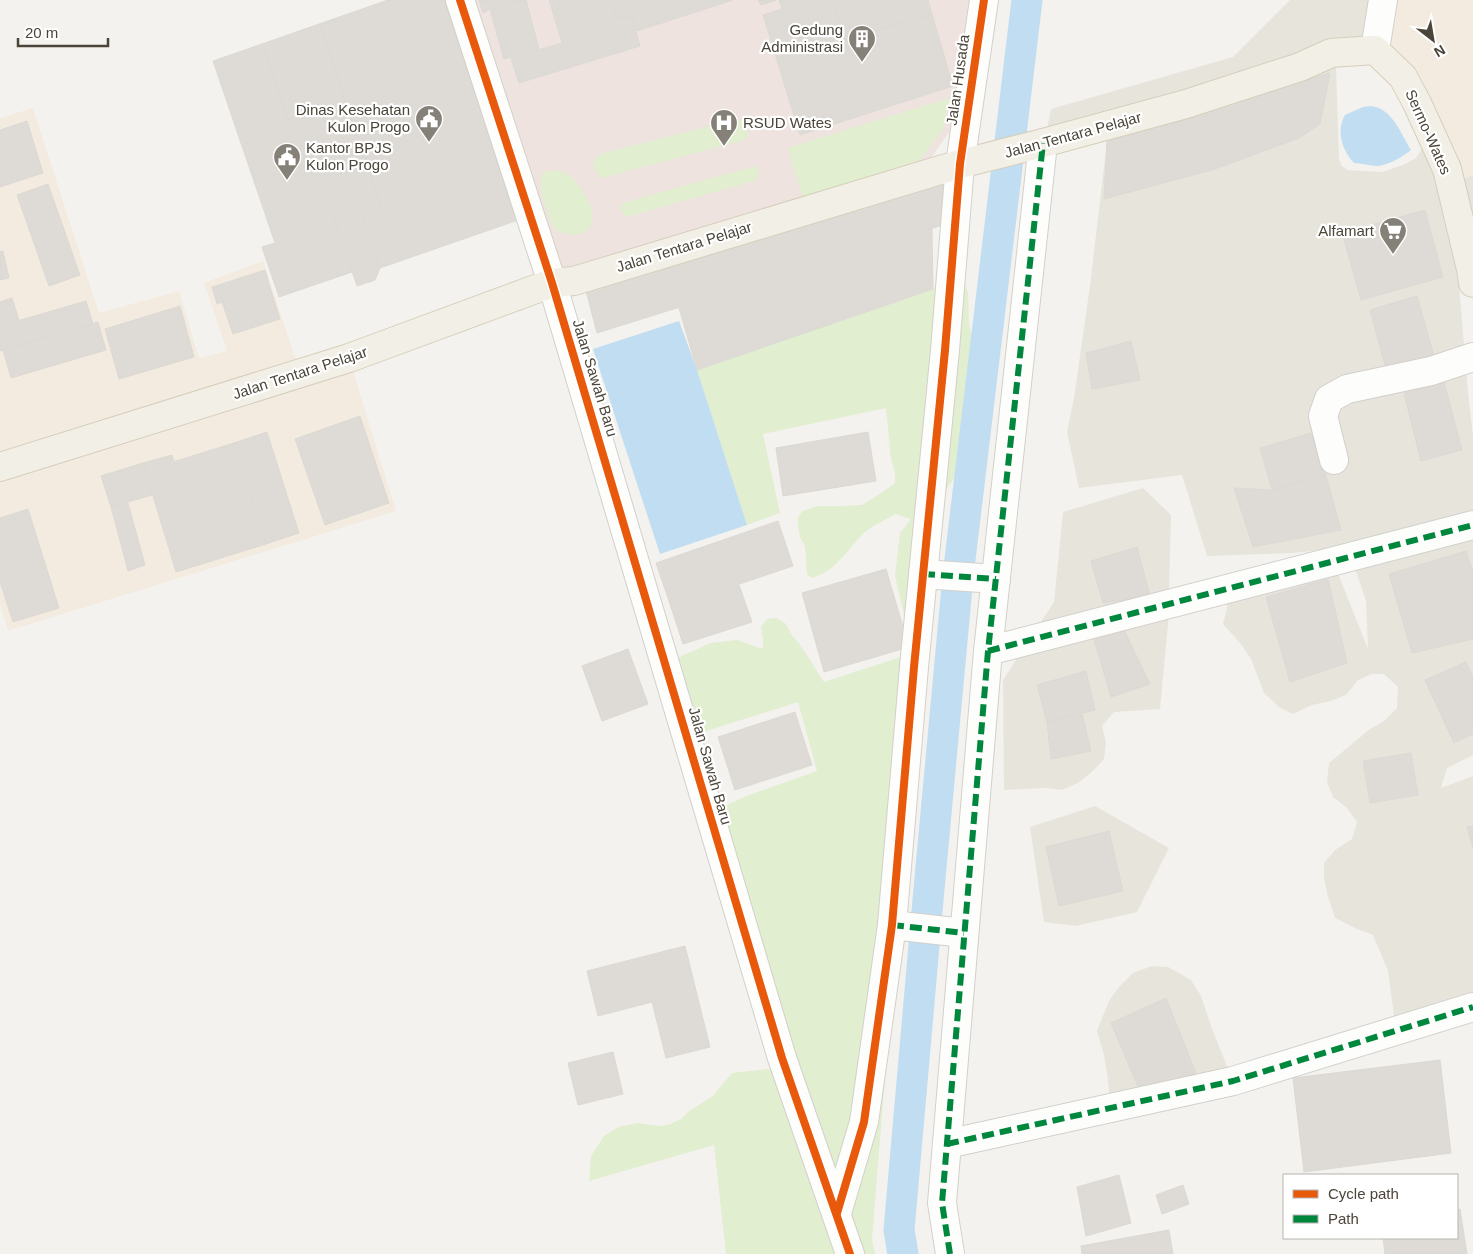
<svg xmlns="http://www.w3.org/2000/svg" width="1473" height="1254" font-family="Helvetica,sans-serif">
	<rect width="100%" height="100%" fill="#f4f2ee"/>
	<g fill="#e7e4dc">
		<path d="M1290,0H1388L1375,50L1044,143L1051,109L1233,57Z"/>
		<path d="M1336,66L1339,159L1342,166L1348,170L1382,172L1403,165L1416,158L1423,147L1450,184L1473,175V299L1451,191L1468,392L1473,436V755L1447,768L1441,788L1473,776V1007L1396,1031L1388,971L1373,935L1357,929L1335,918L1328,897L1324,878V863L1335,850L1352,839L1357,822L1347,808L1333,797L1327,782L1329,763L1370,729L1384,721L1397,708L1398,687L1384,674H1372L1358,680L1346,695L1331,701L1312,705L1293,714L1279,707L1264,693L1251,659L1241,644L1223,624L1227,608L1226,588L1333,561L1368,649L1366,601L1348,547L1292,553L1207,556L1182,475L1079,488L1067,432L1074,398L1090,286L1107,141L1109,139Z"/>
		<path d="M1143,488L1171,515L1168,625L1160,709L1114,712L1102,726L1106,743L1104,759L1093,771L1078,783L1062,790L1046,788L1004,790L1003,680L1054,602L1063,512Z"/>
		<path d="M1095,806L1169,848L1137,912L1076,926L1044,922L1030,827Z"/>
		<path d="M1152,966L1168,967L1191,980L1201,996L1211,1026L1233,1081L1108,1111L1109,1091L1107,1073L1104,1055L1097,1031L1109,1001L1119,987L1133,973Z"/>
	</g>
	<g fill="#f3ebdf">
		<path d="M1383,0H1473V175L1450,184L1375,50Z"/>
		<path d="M33,108L99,313L179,291L199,358L227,351L204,283L263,261L296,360L0,451V118Z"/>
		<path d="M349,358L396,511L8,631L0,604V467Z"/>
	</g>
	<path fill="#eee3df" d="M462,0H971L952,128L925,167L556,284Z"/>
	<g fill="#e1eecf">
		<path d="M949,98L944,127L920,160L803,198L788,148Z"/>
		<path d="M738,119L745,123L749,133L745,140L601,178L596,172L592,163L600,154Z"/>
		<path d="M755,166L760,173L757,180L627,217L621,210L623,203Z"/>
		<path d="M556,170C567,172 576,180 582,190C588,199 595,211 592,222C588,238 562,238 554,227C550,223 541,193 541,187C541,183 541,180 541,176L544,172Z"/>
		<path d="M957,279L965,285L968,292L969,325L972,333L973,368L968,401L967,444L963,453L960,470L940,498L901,877L872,1240L875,1254H859L794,1064L720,808L749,795L817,771L798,702L700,733L675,659L711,643L737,640L763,649V639L761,627L767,619L776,618L786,624L791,634L801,646L824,682L913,653L895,576L900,533L911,519L895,514C886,520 873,525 865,532C847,549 837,571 812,578L807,574L805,546L800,537L798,525V518L802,511L818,506H842L862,505L881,493L895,483V473L891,459L886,408L763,434L780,513L747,525L697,370L933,289Z"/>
		<path d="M768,1069L777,1073L842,1254H726L714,1145L589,1181L591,1156L604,1136L619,1127L637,1123L659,1126L668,1125L681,1119L689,1111L713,1096L732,1073Z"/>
	</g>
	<g fill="#c0ddf1">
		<path d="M1371,106C1392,108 1401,134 1411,150C1402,157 1389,165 1378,166C1370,166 1361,163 1354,163C1342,150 1336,131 1345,115L1363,107Z"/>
		<path d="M679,321L697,370L747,525L660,554L593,349Z"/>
	</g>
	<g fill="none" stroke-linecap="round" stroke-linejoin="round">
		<path stroke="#c0ddf1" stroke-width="31" d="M903,1254L899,1230L928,900L958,576L1027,0"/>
	</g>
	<g fill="#dedbd6" stroke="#dcd9d4">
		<path d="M388,0H448L524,218L380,268L362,214L382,208L319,24Z"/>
		<path d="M479,0H525L490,9L483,13Z"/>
		<path d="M526,0L539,49L504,59L490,9Z"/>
		<path d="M549,0H610L616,19L631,15L640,46L519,83L511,58L562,43Z"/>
		<path d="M611,0H733L637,31L631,15L616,19Z"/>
		<path d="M758,0H776L761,5Z"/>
		<path d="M779,0H832L845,40L932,14L953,86L800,135L763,15L782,9Z"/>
		<path d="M832,0H928L932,14L845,40Z"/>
		<path d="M319,24L382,208L362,214L380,268L375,280L357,286L299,116L288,120L262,44Z"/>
		<path d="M262,44L288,120L299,116L352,272L279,297L262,247L275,243L213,61Z"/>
		<path d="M1330,73L1320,124L1299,138L1215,169L1104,199L1107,141L1110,137Z"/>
		<path d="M27,121L43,173L0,187V130Z"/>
		<path d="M946,178V224L597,333L585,287Z"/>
		<path d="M48,184L80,275L49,286L17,195Z"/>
		<path d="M1425,210L1443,277L1361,300L1342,233Z"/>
		<path d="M932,228L933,289L697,370L679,308Z"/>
		<path d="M3,251L9,278L0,280V252Z"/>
		<path d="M265,270L270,287L217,304L212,287Z"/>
		<path d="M270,287L280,319L233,334L222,302Z"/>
		<path d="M1417,296L1435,360L1387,373L1370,310Z"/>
		<path d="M12,298L19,320L0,326V302Z"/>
		<path d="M86,301L93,324L0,351V326Z"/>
		<path d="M180,306L194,357L119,379L105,329Z"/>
		<path d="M98,322L106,350L11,378L3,350Z"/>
		<path d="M1131,341L1140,380L1092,389L1086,353Z"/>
		<path d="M1444,382L1462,450L1421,461L1404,393Z"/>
		<path d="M360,416L389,503L325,525L295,439Z"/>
		<path d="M267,432L299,533L266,544L234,443Z"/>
		<path d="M868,432L876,481L783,496L776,448Z"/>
		<path d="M1311,433L1326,475L1272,490L1260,448Z"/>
		<path d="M234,443L266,544L205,563L173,462Z"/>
		<path d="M172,455L205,563L176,572L143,463Z"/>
		<path d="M143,463L152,495L111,507L101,476Z"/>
		<path d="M1326,475L1341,530L1253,547L1234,488L1272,490Z"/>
		<path d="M128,503L145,565L128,571L111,507Z"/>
		<path d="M28,509L59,608L13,622L0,582V518Z"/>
		<path d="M778,521L793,566L671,607L656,563Z"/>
		<path d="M1137,547L1150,596L1103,603L1091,561Z"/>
		<path d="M1466,551L1473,571V639L1412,653L1389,574Z"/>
		<path d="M886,569L909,647L824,672L802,593Z"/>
		<path d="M1328,579L1347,663L1290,682L1266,597Z"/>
		<path d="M739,585L752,622L683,644L671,607Z"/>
		<path d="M1123,628L1150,684L1111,697L1094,639Z"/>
		<path d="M628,649L648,704L602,721L582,666Z"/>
		<path d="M1466,662L1473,676V734L1454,743L1425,680Z"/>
		<path d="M1086,671L1095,710L1047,722L1037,685Z"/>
		<path d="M795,712L812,765L735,790L718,737Z"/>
		<path d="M1082,713L1091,751L1051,759L1047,722Z"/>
		<path d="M1411,753L1418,795L1370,803L1363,761Z"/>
		<path d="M1473,826V848L1467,827Z"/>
		<path d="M1109,831L1123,891L1059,906L1046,847Z"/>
		<path d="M685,946L710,1047L666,1058L652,1002L598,1016L587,971Z"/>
		<path d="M1166,998L1196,1073L1142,1096L1111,1023Z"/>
		<path d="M613,1052L623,1094L578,1105L568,1063Z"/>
		<path d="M1440,1060L1451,1153L1304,1172L1293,1078Z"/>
		<path d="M1119,1175L1131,1223L1086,1236L1077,1187Z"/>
		<path d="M1183,1185L1189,1204L1162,1214L1156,1195Z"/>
		<path d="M1460,1209L1467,1254H1385L1383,1238H1457V1210Z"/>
		<path d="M1169,1230L1173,1254H1082L1081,1246Z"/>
	</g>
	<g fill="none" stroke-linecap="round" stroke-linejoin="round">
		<defs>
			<g id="minor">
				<path d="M460,0L552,283L782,1058L850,1254"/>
				<path d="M1375,50L1383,0"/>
				<path d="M1334,460L1323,416L1329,399L1347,389L1431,371L1473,357"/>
				<path d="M923,574L996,579"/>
				<path d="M988,651L1473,525"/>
				<path d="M892,925L964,933"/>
				<path d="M947,1144L1233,1081L1473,1007"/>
				<path d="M837,1213L864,1122L892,925L914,667L945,350L960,164L984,0"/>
				<path d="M950,1254L942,1203L988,651L1043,143"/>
			</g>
			<path id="major" d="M0,467L349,358L552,283L574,281L960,164L1043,143L1186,104L1300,67L1331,53L1375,50L1403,77L1417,103L1447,169L1471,269L1473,283"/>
		</defs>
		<use href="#minor" stroke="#d2d0cb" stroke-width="30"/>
		<use href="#major" stroke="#d6cebb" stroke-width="30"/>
		<use href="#minor" stroke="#fdfdfc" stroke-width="28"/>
		<use href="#major" stroke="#f2efe6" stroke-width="28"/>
		<g stroke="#00873e" stroke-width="6" stroke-dasharray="12 6" stroke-linecap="butt">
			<path d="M923,574L996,579"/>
			<path d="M988,651L1473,525"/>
			<path d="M892,925L964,933"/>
			<path d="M947,1144L1233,1081L1473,1007"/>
			<path d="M950,1254L942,1203L988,651L1043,143"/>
		</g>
		<defs>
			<g id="cycleway">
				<path d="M460,0L552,283L782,1058L850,1254"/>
				<path d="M837,1213L864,1122L892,925L914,667L945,350L960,164L984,0"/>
			</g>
		</defs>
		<use href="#cycleway" stroke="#fff" stroke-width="11"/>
		<use href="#cycleway" stroke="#e8590c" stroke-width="8"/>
	</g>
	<defs>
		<symbol id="building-pin" viewBox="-11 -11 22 30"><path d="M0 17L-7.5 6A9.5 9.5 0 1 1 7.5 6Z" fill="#868178" stroke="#fff"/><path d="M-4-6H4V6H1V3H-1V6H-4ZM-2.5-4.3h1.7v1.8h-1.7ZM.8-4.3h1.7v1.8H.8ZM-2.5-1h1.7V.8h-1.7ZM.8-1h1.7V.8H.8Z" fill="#fff"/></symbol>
		<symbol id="civic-pin" viewBox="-11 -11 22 30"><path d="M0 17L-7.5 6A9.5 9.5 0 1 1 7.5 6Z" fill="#868178" stroke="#fff"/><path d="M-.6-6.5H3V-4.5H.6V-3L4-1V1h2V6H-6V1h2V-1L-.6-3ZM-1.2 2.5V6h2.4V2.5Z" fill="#fff"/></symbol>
		<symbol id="hospital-pin" viewBox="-11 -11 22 30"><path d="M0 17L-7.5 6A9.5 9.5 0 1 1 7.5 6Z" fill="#868178" stroke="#fff"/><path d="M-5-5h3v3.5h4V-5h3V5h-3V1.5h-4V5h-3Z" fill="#fff"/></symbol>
		<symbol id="supermarket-pin" viewBox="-11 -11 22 30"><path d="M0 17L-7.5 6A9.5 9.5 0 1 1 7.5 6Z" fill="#868178" stroke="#fff"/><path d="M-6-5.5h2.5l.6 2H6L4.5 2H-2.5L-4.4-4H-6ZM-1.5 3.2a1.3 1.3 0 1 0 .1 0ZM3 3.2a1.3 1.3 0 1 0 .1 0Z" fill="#fff"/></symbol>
	</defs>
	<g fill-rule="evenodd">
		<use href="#building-pin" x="846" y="23" width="32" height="43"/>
		<use href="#civic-pin" x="413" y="103" width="32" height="43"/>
		<use href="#hospital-pin" x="708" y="107" width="32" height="43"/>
		<use href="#civic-pin" x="271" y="141" width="32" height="43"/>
		<use href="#supermarket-pin" x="1377" y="215" width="32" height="43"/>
	</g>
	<g text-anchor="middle" stroke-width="4.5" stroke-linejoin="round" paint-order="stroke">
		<g font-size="15" fill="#4b4439" stroke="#fff" text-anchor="end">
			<text x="843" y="35">Gedung<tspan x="843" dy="17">Administrasi</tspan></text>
			<text x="410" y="115">Dinas Kesehatan<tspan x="410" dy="17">Kulon Progo</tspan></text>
			<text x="743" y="128" text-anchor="start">RSUD Wates</text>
			<text x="306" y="153" text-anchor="start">Kantor BPJS<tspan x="306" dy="17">Kulon Progo</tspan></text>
			<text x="1374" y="236">Alfamart</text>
		</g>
		<g font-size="15" fill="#4b4439" stroke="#fff">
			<text transform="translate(958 80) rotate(-82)" y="5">Jalan Husada</text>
			<text transform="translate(1428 132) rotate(66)" y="5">Sermo-Wates</text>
			<text transform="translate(1073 135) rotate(-15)" y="5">Jalan Tentara Pelajar</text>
			<text transform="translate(684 247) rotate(-17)" y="5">Jalan Tentara Pelajar</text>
			<text transform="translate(300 373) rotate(-18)" y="5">Jalan Tentara Pelajar</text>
			<text transform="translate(595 378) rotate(73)" y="5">Jalan Sawah Baru</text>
			<text transform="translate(710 766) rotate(74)" y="5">Jalan Sawah Baru</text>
		</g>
	</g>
	<rect x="1283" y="1174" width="175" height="65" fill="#ffffff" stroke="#b7b4b0"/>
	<rect x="1293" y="1190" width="25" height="8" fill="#e8590c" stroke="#b7b4b0"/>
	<text x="1328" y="1199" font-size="15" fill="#4b4439">Cycle path</text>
	<rect x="1293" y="1215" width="25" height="8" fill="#00873e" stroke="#b7b4b0"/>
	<text x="1328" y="1224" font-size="15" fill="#4b4439">Path</text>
	<g transform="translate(1433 40) rotate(149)" stroke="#ffffff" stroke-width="4" paint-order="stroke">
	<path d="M0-4L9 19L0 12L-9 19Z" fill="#4b4439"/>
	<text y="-8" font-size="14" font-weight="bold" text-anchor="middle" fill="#4b4439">N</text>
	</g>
	<path d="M18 38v8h90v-8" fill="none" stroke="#4b4439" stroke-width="2.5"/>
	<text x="25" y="38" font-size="15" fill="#4b4439" stroke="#ffffff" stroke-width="4" paint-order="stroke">20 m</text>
</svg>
